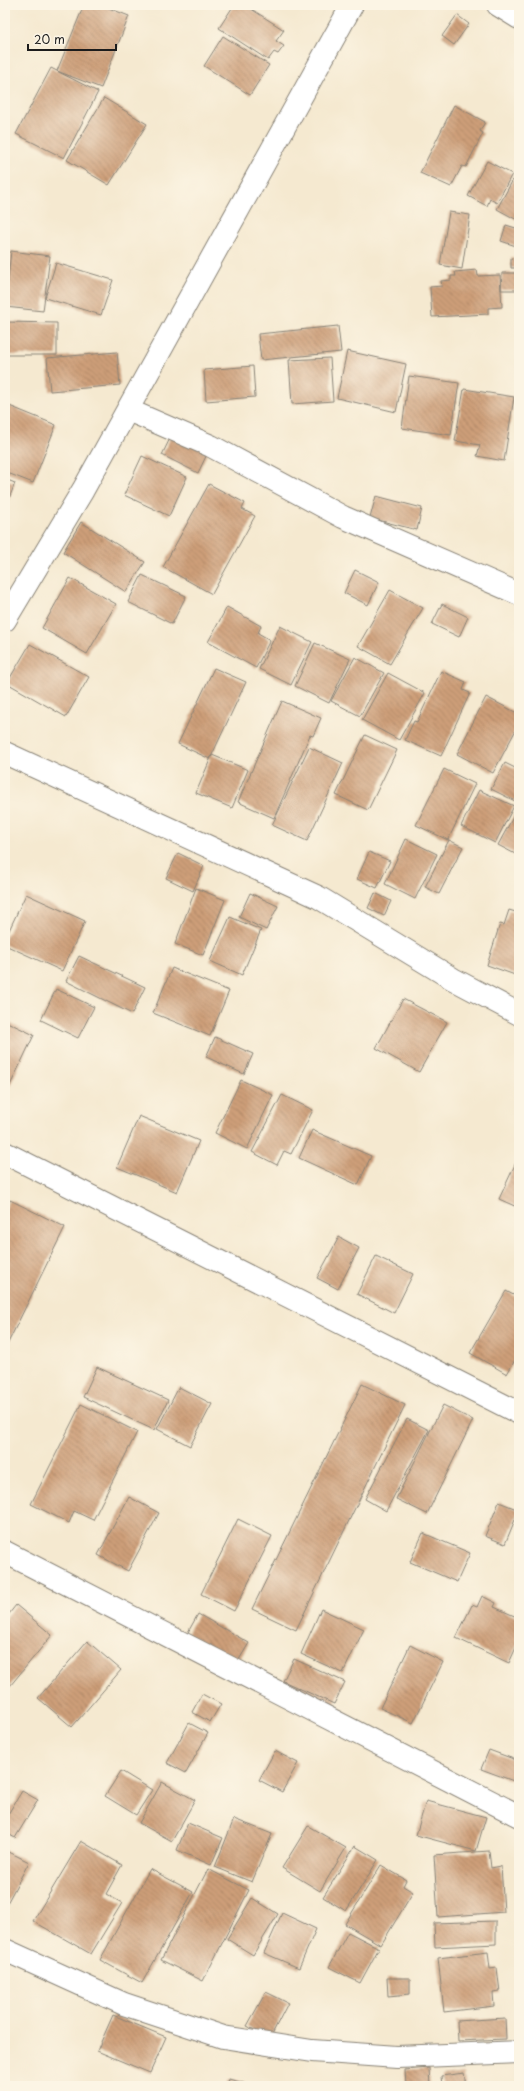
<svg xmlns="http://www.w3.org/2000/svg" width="524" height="2091" font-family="'Playpen Sans',sans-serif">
	<defs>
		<pattern id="building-back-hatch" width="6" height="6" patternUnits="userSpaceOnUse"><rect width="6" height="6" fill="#ce9f79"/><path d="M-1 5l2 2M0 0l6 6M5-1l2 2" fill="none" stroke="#a68162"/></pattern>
	</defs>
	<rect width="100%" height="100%" fill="#fcf5e5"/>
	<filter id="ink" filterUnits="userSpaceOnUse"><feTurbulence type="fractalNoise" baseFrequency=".025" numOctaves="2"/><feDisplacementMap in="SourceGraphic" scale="8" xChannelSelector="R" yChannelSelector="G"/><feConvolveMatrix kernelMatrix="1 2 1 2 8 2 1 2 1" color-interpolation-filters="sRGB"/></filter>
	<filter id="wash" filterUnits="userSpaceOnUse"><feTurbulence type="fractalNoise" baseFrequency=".012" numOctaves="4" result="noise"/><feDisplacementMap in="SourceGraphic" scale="16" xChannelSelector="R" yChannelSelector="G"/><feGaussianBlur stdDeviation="0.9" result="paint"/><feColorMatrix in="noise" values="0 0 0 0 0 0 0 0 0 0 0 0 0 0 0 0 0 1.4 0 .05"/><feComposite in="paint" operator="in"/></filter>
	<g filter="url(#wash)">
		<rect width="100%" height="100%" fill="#f5e9d0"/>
		<g id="blocks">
			<g fill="url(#building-back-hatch)">
				<path d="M84,5H101L129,16L101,88L57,71Z"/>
				<path d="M234,5H245L284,30L276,41L284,46L278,54L274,52L268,60L219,28Z"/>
				<path d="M457,15L469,24L454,45L442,36Z"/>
				<path d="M223,36L269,65L250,95L204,66Z"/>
				<path d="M51,68L98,92L64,158L16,134Z"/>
				<path d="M104,98L147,124L109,185L67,160Z"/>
				<path d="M454,105L485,122L480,131L483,133L466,167L462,166L451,187L420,173Z"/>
				<path d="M487,161L512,174L497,203L490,199L487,206L468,196Z"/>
				<path d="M515,176L519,177V221L497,209Z"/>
				<path d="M449,212L470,215L462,269L440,265Z"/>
				<path d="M506,225L519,229V247L501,241Z"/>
				<path d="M11,251L50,256L43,311L5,307Z"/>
				<path d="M511,258L519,259V268H511Z"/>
				<path d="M56,263L113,280L101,315L45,298Z"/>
				<path d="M477,270L478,276L500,275L502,307L488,308V314L432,317L430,287L442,286L441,281L451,280V276H456L455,272Z"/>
				<path d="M502,273H519V290H501Z"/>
				<path d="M5,322L57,323V355H5Z"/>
				<path d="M338,326L341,352L261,360L258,334Z"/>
				<path d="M347,351L406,364L396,412L337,398Z"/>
				<path d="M117,352L120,385L50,391L47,358Z"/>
				<path d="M330,358L333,401L292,404L289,360Z"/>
				<path d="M253,366L255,397L206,401L204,370Z"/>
				<path d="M409,376L459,383L451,435L402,428Z"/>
				<path d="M464,389L514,397L504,461L477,456L480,445L455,441Z"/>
				<path d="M7,405L56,425L33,483L5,472V410Z"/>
				<path d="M173,432L209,450L198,473L162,455Z"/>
				<path d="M142,456L187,477L169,516L124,495Z"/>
				<path d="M5,479L15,483L7,504L5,503Z"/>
				<path d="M209,484L245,503L242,509L255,516L212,594L163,567Z"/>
				<path d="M376,496L422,508L417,530L370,518Z"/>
				<path d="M81,522L145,562L126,592L63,552Z"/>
				<path d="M355,570L379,582L368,605L344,593Z"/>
				<path d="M142,575L186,596L172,624L128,602Z"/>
				<path d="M70,578L116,604L87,654L42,628Z"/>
				<path d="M390,590L423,608L390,664L358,646Z"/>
				<path d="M442,604L468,617L459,637L432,624Z"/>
				<path d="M227,607L261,626L258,633L270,640L256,668L208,642Z"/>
				<path d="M280,626L312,642L291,685L259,669Z"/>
				<path d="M315,643L350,659L329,703L295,686Z"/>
				<path d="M30,644L89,677L66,717L7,683Z"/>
				<path d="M355,657L384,673L360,716L331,701Z"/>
				<path d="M214,668L246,682L210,759L178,744Z"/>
				<path d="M441,671L466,682L463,690L470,693L441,756L405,740L414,721L417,722Z"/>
				<path d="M388,673L425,693L399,740L362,720Z"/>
				<path d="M486,697L519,714V724L493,773L457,754Z"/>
				<path d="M282,701L321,718L313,736L310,735L274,818L238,802Z"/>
				<path d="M365,735L397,750L368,810L336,795Z"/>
				<path d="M309,747L343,763L307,841L272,825Z"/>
				<path d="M212,755L248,770L232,808L196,793Z"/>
				<path d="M505,763L519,770V803L491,789Z"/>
				<path d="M444,769L475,784L448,840L416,825Z"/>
				<path d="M479,790L514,806L495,843L461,826Z"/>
				<path d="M518,808L519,809V856L498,845Z"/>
				<path d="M406,839L437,854L415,899L385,884Z"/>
				<path d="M449,840L463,847L439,894L425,887Z"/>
				<path d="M369,852L390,861L377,888L357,879Z"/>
				<path d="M178,853L204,866L193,891L166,878Z"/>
				<path d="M196,888L225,900L203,955L175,944Z"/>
				<path d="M250,893L278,906L266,930L239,917Z"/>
				<path d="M375,893L391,901L384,916L368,908Z"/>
				<path d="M26,894L85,921L62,971L5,945V939Z"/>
				<path d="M509,910L519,913V963L515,975L487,965L500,924L504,925Z"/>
				<path d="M230,917L261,930L242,975L210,961Z"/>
				<path d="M79,956L145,987L132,1014L66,981Z"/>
				<path d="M172,968L229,991L210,1036L153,1013Z"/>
				<path d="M56,989L94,1007L78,1038L41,1020Z"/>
				<path d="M403,999L447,1022L419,1072L376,1048Z"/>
				<path d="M5,1021L34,1035L5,1096Z"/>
				<path d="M215,1037L253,1054L244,1074L206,1057Z"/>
				<path d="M241,1080L273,1095L247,1149L215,1133Z"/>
				<path d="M282,1095L313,1110L291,1154L284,1151L277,1165L252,1152Z"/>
				<path d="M139,1116L199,1141L177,1192L117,1167Z"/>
				<path d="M312,1130L371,1156L358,1185L299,1158Z"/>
				<path d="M519,1156V1208L499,1199Z"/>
				<path d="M10,1200L65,1227L6,1347L5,1210Z"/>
				<path d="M339,1237L359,1248L338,1289L317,1278Z"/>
				<path d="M376,1256L413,1274L394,1313L357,1294Z"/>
				<path d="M506,1291L519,1298V1353L507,1374L470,1353Z"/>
				<path d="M97,1367L168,1400L154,1430L83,1397Z"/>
				<path d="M362,1384L405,1405L296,1630L252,1609Z"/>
				<path d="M179,1387L212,1404L190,1446L157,1429Z"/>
				<path d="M81,1404L137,1432L93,1520L74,1511L69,1523L31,1504Z"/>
				<path d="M443,1405L473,1420L427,1514L396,1499Z"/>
				<path d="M407,1419L429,1430L386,1511L365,1499Z"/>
				<path d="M129,1497L159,1513L128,1571L98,1555Z"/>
				<path d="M499,1502L519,1510L505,1544L485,1536Z"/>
				<path d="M238,1519L272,1536L234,1611L201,1594Z"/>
				<path d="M423,1533L470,1553L457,1582L410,1562Z"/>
				<path d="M482,1596L496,1603L494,1607L519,1618V1641L509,1663L456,1638L472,1605L477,1607Z"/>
				<path d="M16,1605L52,1635L5,1692V1619Z"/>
				<path d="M321,1609L364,1629L343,1673L301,1654Z"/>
				<path d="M198,1614L249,1643L237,1663L187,1634Z"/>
				<path d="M87,1641L121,1670L72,1727L38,1698Z"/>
				<path d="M410,1645L443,1662L413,1723L380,1708Z"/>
				<path d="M294,1659L345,1682L334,1704L283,1681Z"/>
				<path d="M202,1694L221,1704L210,1722L192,1712Z"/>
				<path d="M189,1723L208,1733L186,1773L167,1763Z"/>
				<path d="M489,1750L519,1761V1783L481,1769Z"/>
				<path d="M275,1751L298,1763L282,1792L259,1780Z"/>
				<path d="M121,1771L152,1790L136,1815L105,1796Z"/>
				<path d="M162,1782L195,1800L172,1841L139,1823Z"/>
				<path d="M22,1791L38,1800L15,1838L5,1832V1819Z"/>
				<path d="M426,1801L486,1817L476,1851L416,1835Z"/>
				<path d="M234,1819L272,1834L252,1882L215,1867Z"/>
				<path d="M188,1823L223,1838L211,1865L177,1850Z"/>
				<path d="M308,1826L346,1848L320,1891L282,1868Z"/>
				<path d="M81,1841L122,1865L106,1894L122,1903L91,1954L33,1921Z"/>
				<path d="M355,1846L378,1860L346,1911L323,1897Z"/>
				<path d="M5,1850L29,1862L5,1907Z"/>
				<path d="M489,1851L491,1868L501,1866L504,1912L438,1917L434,1855Z"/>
				<path d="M381,1865L406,1880L403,1886L413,1892L381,1945L345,1924Z"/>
				<path d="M150,1869L193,1892L142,1983L100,1960Z"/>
				<path d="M208,1869L249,1890L203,1981L161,1960Z"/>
				<path d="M252,1898L278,1914L253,1955L227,1939Z"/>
				<path d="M282,1913L316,1929L299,1968L264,1953Z"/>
				<path d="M496,1921V1944L435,1947L434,1923Z"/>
				<path d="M348,1932L379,1948L360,1983L329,1967Z"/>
				<path d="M488,1952L490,1969L497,1968L500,1992L493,1993L494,2006L444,2012L438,1958Z"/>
				<path d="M387,1978H410V1994L388,1996Z"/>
				<path d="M266,1992L288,2003L270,2038L247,2026Z"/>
				<path d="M113,2015L166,2037L150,2073L97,2051Z"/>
				<path d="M505,2018L506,2039L458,2041L457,2021Z"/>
				<path d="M429,2068L430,2086H406L405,2070Z"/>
				<path d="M464,2073L466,2086H442L441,2076Z"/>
				<path d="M229,2079L254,2086H227Z"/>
			</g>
		</g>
	</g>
	<g filter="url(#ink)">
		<use href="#blocks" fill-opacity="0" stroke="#888276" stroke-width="1"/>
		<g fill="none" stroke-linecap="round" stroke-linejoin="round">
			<defs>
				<g id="street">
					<path d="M498,5L519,18"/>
					<path d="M128,410L211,446L343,517L519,594"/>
					<path d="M5,620L83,490L352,5"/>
					<path d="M5,753L318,897L453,979L519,1014"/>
					<path d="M5,1153L519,1413"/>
					<path d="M5,1552L519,1816"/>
					<path d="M5,1950L124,2004L223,2037L312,2051L397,2057L519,2052"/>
				</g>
			</defs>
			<use href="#street" stroke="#888276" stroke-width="24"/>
			<use href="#street" stroke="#fff" stroke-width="22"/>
		</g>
	</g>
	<rect width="524" height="2091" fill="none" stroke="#fcf5e5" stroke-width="20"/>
	<path d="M28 44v6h88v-6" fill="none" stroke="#1c1c1c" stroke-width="2"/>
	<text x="34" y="44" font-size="12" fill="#1c1c1c" stroke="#fcf5e5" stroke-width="3" paint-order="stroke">20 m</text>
</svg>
